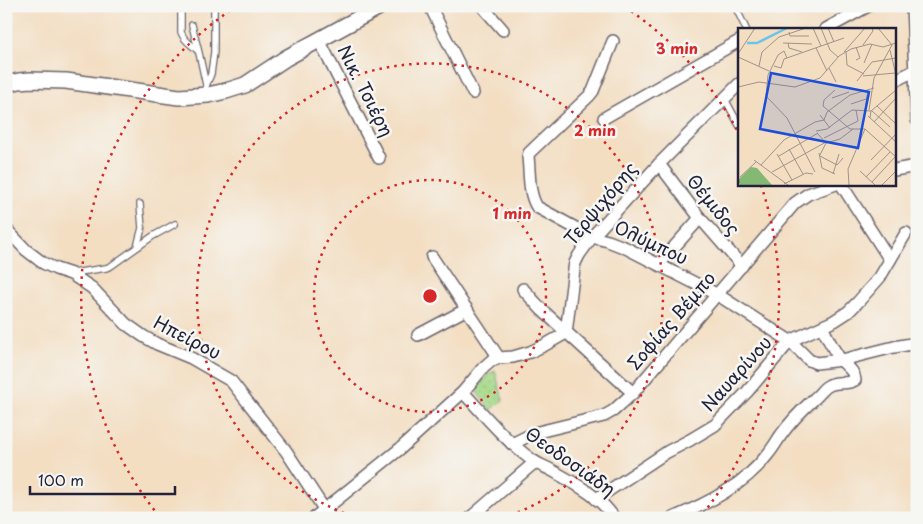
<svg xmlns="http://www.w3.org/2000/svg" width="923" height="524" font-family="'Playpen Sans',sans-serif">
	<defs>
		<pattern id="grass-dots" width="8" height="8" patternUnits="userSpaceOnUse" patternTransform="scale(1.25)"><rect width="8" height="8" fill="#a5d988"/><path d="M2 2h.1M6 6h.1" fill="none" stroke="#8eba76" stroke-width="1.8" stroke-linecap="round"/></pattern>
	</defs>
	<rect width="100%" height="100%" fill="#f6f6f2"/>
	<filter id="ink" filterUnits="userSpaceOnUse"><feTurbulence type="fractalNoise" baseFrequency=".02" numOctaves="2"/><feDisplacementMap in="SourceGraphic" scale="10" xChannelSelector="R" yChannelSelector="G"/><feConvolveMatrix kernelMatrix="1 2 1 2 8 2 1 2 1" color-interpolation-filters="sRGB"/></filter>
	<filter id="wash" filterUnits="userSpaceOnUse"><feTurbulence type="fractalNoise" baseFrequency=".0096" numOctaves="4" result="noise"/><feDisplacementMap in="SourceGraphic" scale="20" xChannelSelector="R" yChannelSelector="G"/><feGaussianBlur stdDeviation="1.12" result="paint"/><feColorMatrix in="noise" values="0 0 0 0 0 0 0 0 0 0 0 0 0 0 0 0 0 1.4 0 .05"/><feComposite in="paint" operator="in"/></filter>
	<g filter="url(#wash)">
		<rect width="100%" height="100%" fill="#f3dec2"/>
		<path fill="url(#grass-dots)" stroke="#647e62" d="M495,371L503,400L491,410L475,390L489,374Z"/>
	</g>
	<g filter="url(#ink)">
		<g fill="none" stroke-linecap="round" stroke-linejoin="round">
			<defs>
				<g id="service">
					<path d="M181,6V32C185,43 191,43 198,51"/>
					<path d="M735,6L746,29"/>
					<path d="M192,25L199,53L206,85"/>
					<path d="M206,86L211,74L214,52V7"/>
					<path d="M725,99L739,125"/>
					<path d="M137,247L142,228L140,204"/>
					<path d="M73,273L106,268L111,266L153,236L175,224"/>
				</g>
				<g id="minor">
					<path d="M430,6L473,93"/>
					<path d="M482,6L503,30"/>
					<path d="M912,6L917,120"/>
					<path d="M826,29L868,6"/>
					<path d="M319,40L379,158"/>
					<path d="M613,41L593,91L589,96L529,153L528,157C530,173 528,193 537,207L592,237L608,241L626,248L718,295L790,341L809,360L816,363L842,360L894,347L917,343"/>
					<path d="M894,81L914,71"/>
					<path d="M604,118L739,41"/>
					<path d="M659,164L700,218L742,266"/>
					<path d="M894,170L917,166"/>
					<path d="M6,229L26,250L43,263L56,269L71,274L92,288L126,324L143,336L157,344L191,358L231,381L286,451L330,518"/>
					<path d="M432,257L499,358"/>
					<path d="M890,260L906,233"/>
					<path d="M659,264L700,218"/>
					<path d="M523,289L542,310L633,393"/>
					<path d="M418,335L467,309"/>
					<path d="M463,392C485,416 506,441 532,460C539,465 546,467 553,471C574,483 601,497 614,518"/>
					<path d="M512,444L534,433L604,416L613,411L633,393L795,203L808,194L836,184"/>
					<path d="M596,499L667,452L690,440L715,425L747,392L790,341L834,321L848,312L858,302L880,277L890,260L841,184"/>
					<path d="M314,518L401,448L463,392L483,368L491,361L499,358L513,357L530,352L545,345L566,333L574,269L575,263L579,255L592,237L659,164L739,84"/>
					<path d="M470,518L535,462"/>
					<path d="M673,518C708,503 745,485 768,454C773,448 777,441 781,435C791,421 803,409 815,398C819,395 822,390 826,387C837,379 846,386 855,380C854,370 847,367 841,360C833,350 828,338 822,327"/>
				</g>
				<path id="tertiary" d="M6,84L19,81L30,80L66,81L179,97L208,95L226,91L245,85L286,58L381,6"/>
			</defs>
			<use href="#service" stroke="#6b646a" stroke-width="8"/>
			<use href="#minor" stroke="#6b646a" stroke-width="14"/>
			<use href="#tertiary" stroke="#6b646a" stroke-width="18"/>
			<use href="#service" stroke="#fff" stroke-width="5.5"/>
			<use href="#minor" stroke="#fff" stroke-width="11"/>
			<use href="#tertiary" stroke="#fff" stroke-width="15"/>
		</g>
	</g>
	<g fill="none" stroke="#d62828" stroke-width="2.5" stroke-dasharray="2.5 5">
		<circle cx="430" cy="296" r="116"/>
		<path d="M358 518A233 233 0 1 1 502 518"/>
		<path d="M159 516A349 349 0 0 1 235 7M625 7A349 349 0 0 1 738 132M761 185A349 349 0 0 1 701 516"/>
	</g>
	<g text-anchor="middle" stroke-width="5" stroke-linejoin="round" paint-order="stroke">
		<g font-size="18" fill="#22223b" stroke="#f6f6f2">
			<text transform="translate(365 91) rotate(63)" y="6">Νικ. Τσιέρη</text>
			<text transform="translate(601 204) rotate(-50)" y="6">Τερψιχόρης</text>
			<text transform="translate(713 205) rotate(51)" y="6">Θέμιδος</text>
			<text transform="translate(651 243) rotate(25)" y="6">Ολύμπου</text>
			<text transform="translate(672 321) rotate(-49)" y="6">Σοφίας Βέμπο</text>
			<text transform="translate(187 338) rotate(27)" y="6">Ηπείρου</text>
			<text transform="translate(737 374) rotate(-48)" y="6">Ναυαρίνου</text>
			<text transform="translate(570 462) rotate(35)" y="6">Θεοδοσιάδη</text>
		</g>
	</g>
	<g transform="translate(738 28)">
		<rect width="158" height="158" fill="#f3dec2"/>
		<path d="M13,139L19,140L34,157H2L0,152Z" fill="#84b974"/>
		<path fill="none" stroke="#6dc4ea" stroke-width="2.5" d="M9,15H19L49,0"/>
		<path fill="none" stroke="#9f938c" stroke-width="1" d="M75,0L83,18M83,0L92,22L100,29M90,0L96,14M140,0L154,17M51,4L52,8H71M45,15L74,16M50,15L51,20L64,24M125,17L135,3L134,0M78,20L89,43M152,22L158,47M108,23L109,37L126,46M106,24L127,0M0,26L17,0M0,29L31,43M49,30L46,23L40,27L30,47L28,68L49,90L77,144M118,32L122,30L118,19M126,35L134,16M21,38L24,24L41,9L68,0M36,38L43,40L46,31L106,10M91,40L98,54M125,48L157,45M119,53L134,34L158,30M0,59L21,54L57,59L82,50L101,28L113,21L132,16L145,19L158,15M97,62L86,72L85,78L112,101H127M94,70L111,64M113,76L128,71M139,78L157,95M127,82L130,62M131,82L136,50L154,17M134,83L152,99M82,87L92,100M130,88L158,114M132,90L133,83L158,62M136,94L158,70M127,101L158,129M78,103L89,101L114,82L133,83M79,105L88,115L82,127M86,110L120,93L118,82M88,115L102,111L115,101M51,121L65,146M81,125L84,140L97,146M39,126L54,152M41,128L80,105M82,128L99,137L105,130M16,132L50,157M133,132L158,106M23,137L46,112L77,94L86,92L89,84L112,67L136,60M122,143L137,157M34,144L88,114M95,146L101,126M2,149L18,134M128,149L152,124M134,154L157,129M46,156L68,145L75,146M111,157L110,141L127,101M144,157L158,143"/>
		<path fill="#1d4ed8" fill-opacity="0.15" stroke="#1d4ed8" stroke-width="2.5" d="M33,45L131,64L120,120L22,101Z"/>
		<rect width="158" height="158" fill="none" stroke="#22223b" stroke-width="2.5"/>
	</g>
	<circle cx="430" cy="296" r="8" fill="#d62828" stroke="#f6f6f2" stroke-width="2.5"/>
	<g font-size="15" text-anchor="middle" font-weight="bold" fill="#d62828" stroke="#f6f6f2" stroke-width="5" stroke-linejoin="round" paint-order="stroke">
		<text x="677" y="54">3 min</text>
		<text x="595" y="136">2 min</text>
		<text x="512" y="219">1 min</text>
	</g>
	<rect width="923" height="524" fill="none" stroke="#f6f6f2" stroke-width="25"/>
	<path d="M30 486v8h145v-8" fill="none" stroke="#22223b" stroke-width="2.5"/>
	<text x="38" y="486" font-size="15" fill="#22223b" stroke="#f6f6f2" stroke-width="4" paint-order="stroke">100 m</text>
</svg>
